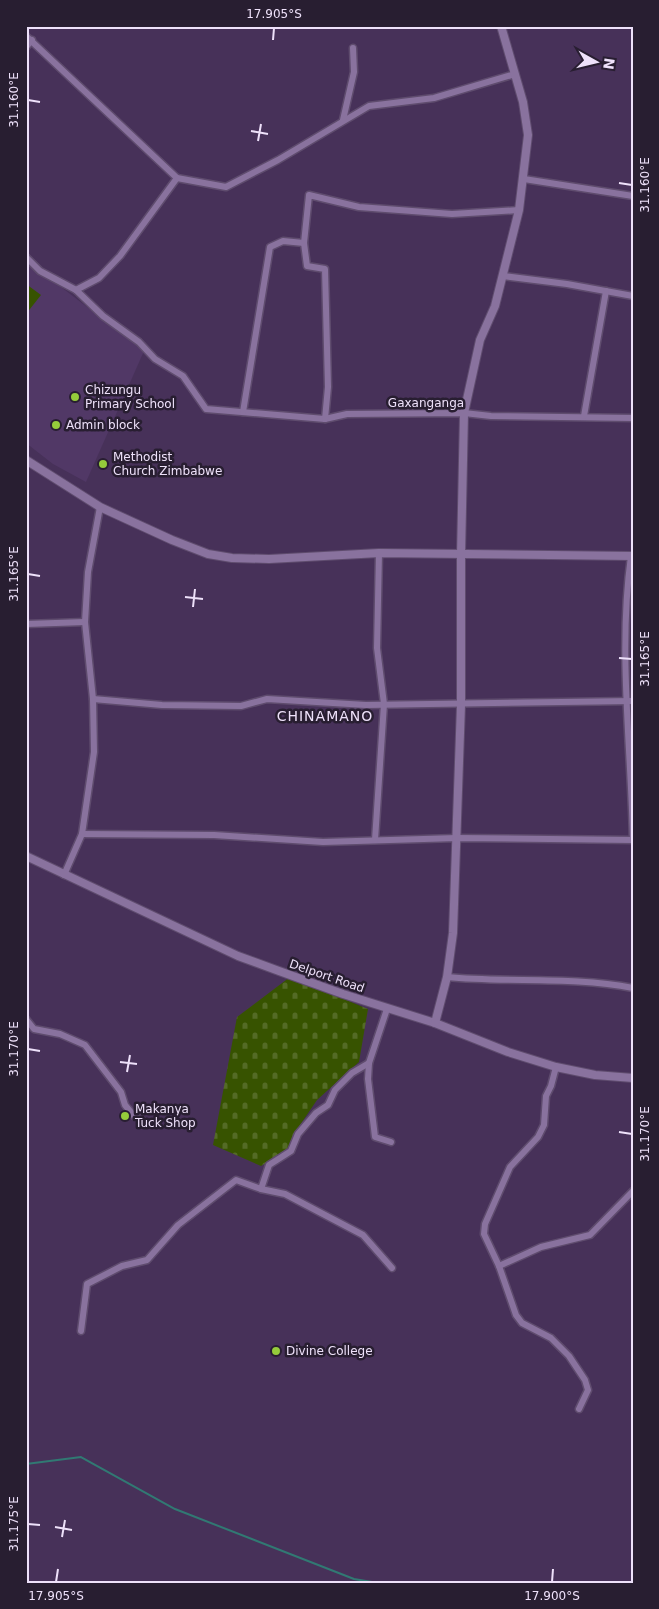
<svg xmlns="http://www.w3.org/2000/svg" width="659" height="1609" font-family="'DejaVu Sans',sans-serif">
	<defs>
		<pattern id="cemetery-stones" width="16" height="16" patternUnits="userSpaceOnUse" patternTransform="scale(1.25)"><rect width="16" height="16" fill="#375300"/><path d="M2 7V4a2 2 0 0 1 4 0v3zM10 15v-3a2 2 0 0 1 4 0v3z" fill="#546b26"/></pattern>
	</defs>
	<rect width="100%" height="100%" fill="#473159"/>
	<path fill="#513866" d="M26,260L144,351L86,482L53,464L26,443Z"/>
	<path fill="#375300" d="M26,284L41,295L26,314Z"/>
	<path fill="url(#cemetery-stones)" d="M290,977L368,1009L359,1062L317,1100L300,1125L287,1150L261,1166L213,1145L237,1017Z"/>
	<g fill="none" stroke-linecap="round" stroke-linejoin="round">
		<path stroke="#317973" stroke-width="2" d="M26,1464L81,1457L175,1509L354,1579L378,1583"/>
		<defs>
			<g id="minor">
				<path d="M26,36L177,178L226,187L278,160L369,106L434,98L515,74"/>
				<path d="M26,47L32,40"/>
				<path d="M343,120L354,72L353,48"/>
				<path d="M524,179L633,196"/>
				<path d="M26,257L40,271L76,290L99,278L120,256L177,178"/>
				<path d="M503,276L567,284L633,296"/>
				<path d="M76,290L103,316L139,342L155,359L183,376L206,409L325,419L347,414L464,413L491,416L633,418"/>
				<path d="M243,412L270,247L283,241L304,243"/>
				<path d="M584,416L606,291"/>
				<path d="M325,419L328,387L325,269L307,266L304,243L309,195L359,207L452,214L519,210"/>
				<path d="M631,556C618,650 631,745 633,840"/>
				<path d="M26,624L85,622"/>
				<path d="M93,699L162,705L241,706L267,699L366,705L633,701"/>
				<path d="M82,834L214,835L323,842L457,838L633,840"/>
				<path d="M375,840L384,704L377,648L379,553"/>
				<path d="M64,875L82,834L94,752L93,699L85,622L88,572L100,507"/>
				<path d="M447,977C509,983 572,976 633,988"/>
				<path d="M387,1009L369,1063L368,1079L375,1137L391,1142"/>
				<path d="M26,1019L34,1029L60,1034L85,1045L121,1092L125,1105L134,1116L142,1120"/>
				<path d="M556,1067L551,1086L546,1096L544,1125L538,1137L510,1167L485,1224L484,1234L499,1266L516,1315L522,1323L551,1338L569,1356L585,1380L588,1390L579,1409"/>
				<path d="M261,1189L269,1165L291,1151L298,1134L316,1113L328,1105L335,1090L352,1073L369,1063"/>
				<path d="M499,1266L541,1247L590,1235L633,1191"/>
				<path d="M81,1331L87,1284L122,1266L147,1260L178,1225L236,1180L261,1189L285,1194L363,1235L392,1268"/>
			</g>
			<g id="tertiary">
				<path d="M26,460L100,507L172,540L208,554L232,558L269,559L379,553L633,556"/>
				<path d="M26,856L238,956L279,971L343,994L435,1023L508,1052L556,1067L595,1075L633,1078"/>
				<path d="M435,1023L447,977L453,933L461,705V555L464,413L480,340L495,306L519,210L528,135L523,102L501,26"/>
			</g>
		</defs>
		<use href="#minor" stroke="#5f4c6e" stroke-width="9"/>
		<use href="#tertiary" stroke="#5f4c6e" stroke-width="10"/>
		<use href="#minor" stroke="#89729e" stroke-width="6"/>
		<use href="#tertiary" stroke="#89729e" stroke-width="8"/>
	</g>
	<path fill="none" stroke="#eee1fa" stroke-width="2" d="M273,40L274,28M28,100L40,102M251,131L268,134M258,141L261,124M619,183L632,185M28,574L40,576M185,597L203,599M193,607L195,589M619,658L632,659M28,1049L40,1051M120,1062L137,1064M127,1072L130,1055M619,1132L632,1134M28,1524L40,1525M55,1527L72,1530M62,1537L65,1520M56,1582L58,1569M552,1582L553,1569"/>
	<g fill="#95cc3b" stroke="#281e31" stroke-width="2">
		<circle cx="75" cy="397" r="5"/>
		<circle cx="56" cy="425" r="5"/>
		<circle cx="103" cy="464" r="5"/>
		<circle cx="125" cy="1116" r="5"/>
		<circle cx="276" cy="1351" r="5"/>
	</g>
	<g text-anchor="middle" stroke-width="5" stroke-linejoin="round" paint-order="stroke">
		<g font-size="12" fill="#eee1fa" stroke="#281e31" text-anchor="start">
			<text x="85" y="394">Chizungu<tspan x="85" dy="14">Primary School</tspan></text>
			<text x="66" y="429">Admin block</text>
			<text x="113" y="461">Methodist<tspan x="113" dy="14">Church Zimbabwe</tspan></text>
			<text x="135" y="1113">Makanya<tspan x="135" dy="14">Tuck Shop</tspan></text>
			<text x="286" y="1355">Divine College</text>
		</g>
		<g font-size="12" fill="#eee1fa" stroke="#281e31">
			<text x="426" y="407">Gaxanganga</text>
			<text transform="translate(327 976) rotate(19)" y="4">Delport Road</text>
		</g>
		<g font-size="14" letter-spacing="1" fill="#eee1fa" stroke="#281e31">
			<text x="325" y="721">CHINAMANO</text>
		</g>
	</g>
	<rect width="659" height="1609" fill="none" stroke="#281e31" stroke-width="55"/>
	<g transform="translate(596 62) rotate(98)" stroke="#281e31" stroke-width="4" paint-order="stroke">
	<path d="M0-4L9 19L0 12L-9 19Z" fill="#eee1fa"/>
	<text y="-8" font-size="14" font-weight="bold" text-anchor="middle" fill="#eee1fa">N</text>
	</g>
	<rect x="28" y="28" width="604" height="1554" fill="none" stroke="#eee1fa" stroke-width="2"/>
	<g font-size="12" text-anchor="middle" fill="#eee1fa">
		<text x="274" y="18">17.905°S</text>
		<text transform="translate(14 100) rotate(-90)" y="4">31.160°E</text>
		<text transform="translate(645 185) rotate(-90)" y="4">31.160°E</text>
		<text transform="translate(14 574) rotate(-90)" y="4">31.165°E</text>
		<text transform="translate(645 659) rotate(-90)" y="4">31.165°E</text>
		<text transform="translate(14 1049) rotate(-90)" y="4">31.170°E</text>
		<text transform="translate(645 1134) rotate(-90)" y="4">31.170°E</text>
		<text transform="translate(14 1524) rotate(-90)" y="4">31.175°E</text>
		<text x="56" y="1600">17.905°S</text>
		<text x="552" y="1600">17.900°S</text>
	</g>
</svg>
